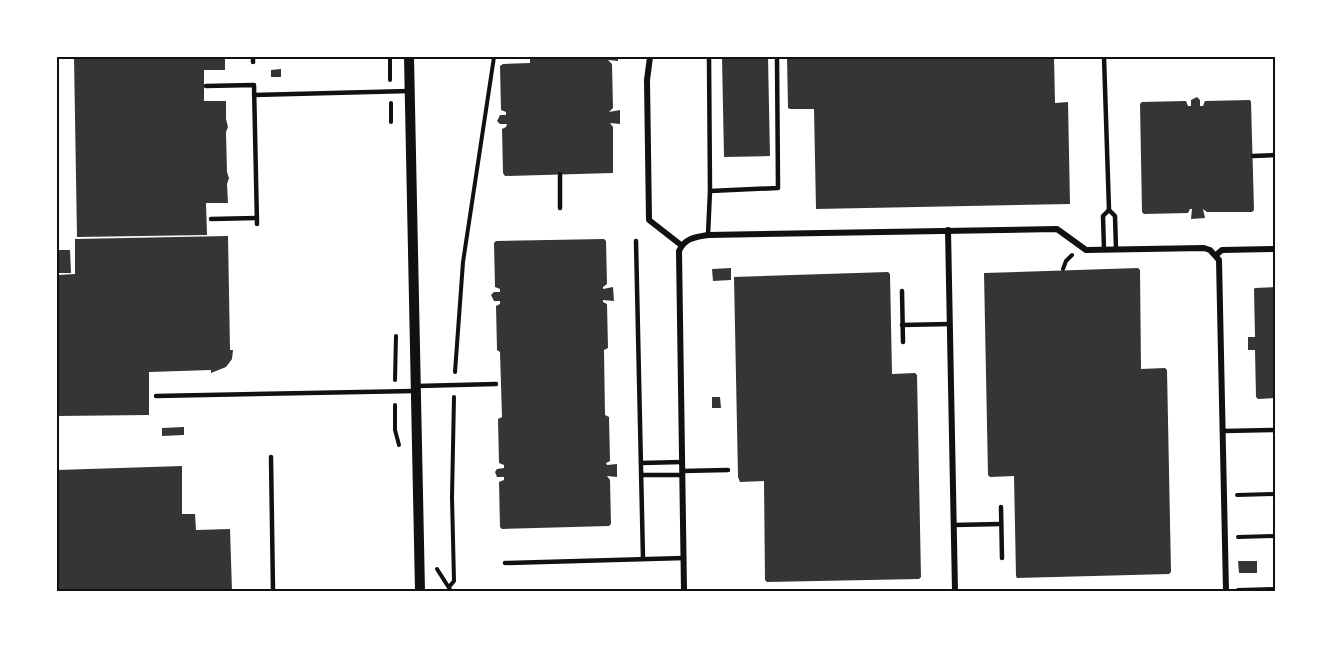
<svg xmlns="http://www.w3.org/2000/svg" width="1332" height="648" font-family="'Exo 2',sans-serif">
	<rect width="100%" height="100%" fill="#fff"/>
	<g fill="#353535">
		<path d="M74,57H225V70H204V101H226V119L228,127L226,132L227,172L229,178L227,184L228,203H206L207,235L77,237Z"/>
		<path d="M530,57H618V61L608,60L612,64L613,108L609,112L620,110V124L610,123L613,127V173L505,176L503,173L502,129L506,127L507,124H500L497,121L500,115H506V112L501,110L500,66L503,64L530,63Z"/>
		<path d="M722,57H768L770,156L724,157Z"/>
		<path d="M787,57H1054L1055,103L1068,102L1070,204L816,209L814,109H790L788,108Z"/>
		<path d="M281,69V77H271V70Z"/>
		<path d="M1197,97L1200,100V106H1203L1205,101L1250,100L1251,102L1254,210L1252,212H1207L1203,209L1205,218L1191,219L1192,209H1190L1188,213L1144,214L1142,212L1140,104L1142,102L1186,101L1188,106H1191V100Z"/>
		<path d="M228,236L230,350H233L232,359L226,367L211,373V370L149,372V415L57,416V275L75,274V239Z"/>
		<path d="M604,239L606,241L607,284L603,287V289L613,287L614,301L603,300V302L607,304L608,348L604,350L605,415L609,417L610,461L606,463L607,465L617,464V477L607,476L610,480L611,524L609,526L502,529L500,527L499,482L504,480V477H497L495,472L497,469L504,468V465L499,463L498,419L502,417L500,352L497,350L496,306L500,304V301H494L491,295L494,292H500V289L495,287L494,243L496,241Z"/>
		<path d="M57,250H70L71,273H57Z"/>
		<path d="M731,268V280L713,281L712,269Z"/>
		<path d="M1138,268L1140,270L1141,369L1165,368L1167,370L1171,572L1169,574L1017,578L1016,576L1014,476L990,477L988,475L984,273Z"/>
		<path d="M888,272L890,274L892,374L915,373L917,375L921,577L919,579L767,582L765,580L764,481L740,482L738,477L734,277Z"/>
		<path d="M1275,287V398L1258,399L1256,397L1255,350H1248V337H1255L1254,289L1255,288Z"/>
		<path d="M712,397H720L721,408H712Z"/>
		<path d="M184,427V435L162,436V428Z"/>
		<path d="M182,466V514H195L196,530L230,529L232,591H57V470Z"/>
		<path d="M1238,561H1257V573H1239Z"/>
	</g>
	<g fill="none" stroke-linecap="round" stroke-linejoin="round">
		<g stroke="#111" stroke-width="4">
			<path d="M390,57V80"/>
			<path d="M391,103V122"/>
			<path d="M1063,269L1066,261L1072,255"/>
			<path d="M455,372L463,262L494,57"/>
			<path d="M395,380L396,336"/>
			<path d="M395,405V430L399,445"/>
			<path d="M1237,495L1275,494"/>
			<path d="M1238,537L1275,536"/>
			<path d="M437,569L451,591"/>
			<path d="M449,587L454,581L452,497L454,397"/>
			<path d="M1238,590L1275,589"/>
			<path d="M1193,591H1213"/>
		</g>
		<g stroke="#111" stroke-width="4.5">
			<path d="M253,57V62"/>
			<path d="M1104,57L1109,210L1115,216L1116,249"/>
			<path d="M206,86L254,85L257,224"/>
			<path d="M254,95L409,91"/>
			<path d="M1253,156L1275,155"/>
			<path d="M560,174V208"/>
			<path d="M710,191L778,188L777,57"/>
			<path d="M211,219L257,218"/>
			<path d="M708,235L710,191L709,57"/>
			<path d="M636,241L643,559"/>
			<path d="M1104,250L1103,216L1109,210"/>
			<path d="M902,291L903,342"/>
			<path d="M902,325L950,324"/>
			<path d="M417,386L496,384"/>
			<path d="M156,396L414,391"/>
			<path d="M1224,431L1275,430"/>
			<path d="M271,457L273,591"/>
			<path d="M641,463L682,462"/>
			<path d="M682,471L728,470"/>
			<path d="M641,475H682"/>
			<path d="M1001,507L1002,558"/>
			<path d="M954,525L1001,524"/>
			<path d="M505,563L684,558"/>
		</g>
		<g stroke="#111" stroke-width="6">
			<path d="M650,57L647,80L649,220L681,245"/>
			<path d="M948,230L955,591"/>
			<path d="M1216,255L1222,250L1275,249"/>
			<path d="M684,591L679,251C685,238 695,237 708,235L1057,229L1086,250L1204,248L1210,250L1219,260L1226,591"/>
		</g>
		<path stroke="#111" stroke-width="10" d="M409,57L420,591"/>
	</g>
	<rect width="1332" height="648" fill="none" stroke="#ffffff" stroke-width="117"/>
	<rect x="58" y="58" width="1216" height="532" fill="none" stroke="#111" stroke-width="2"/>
</svg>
